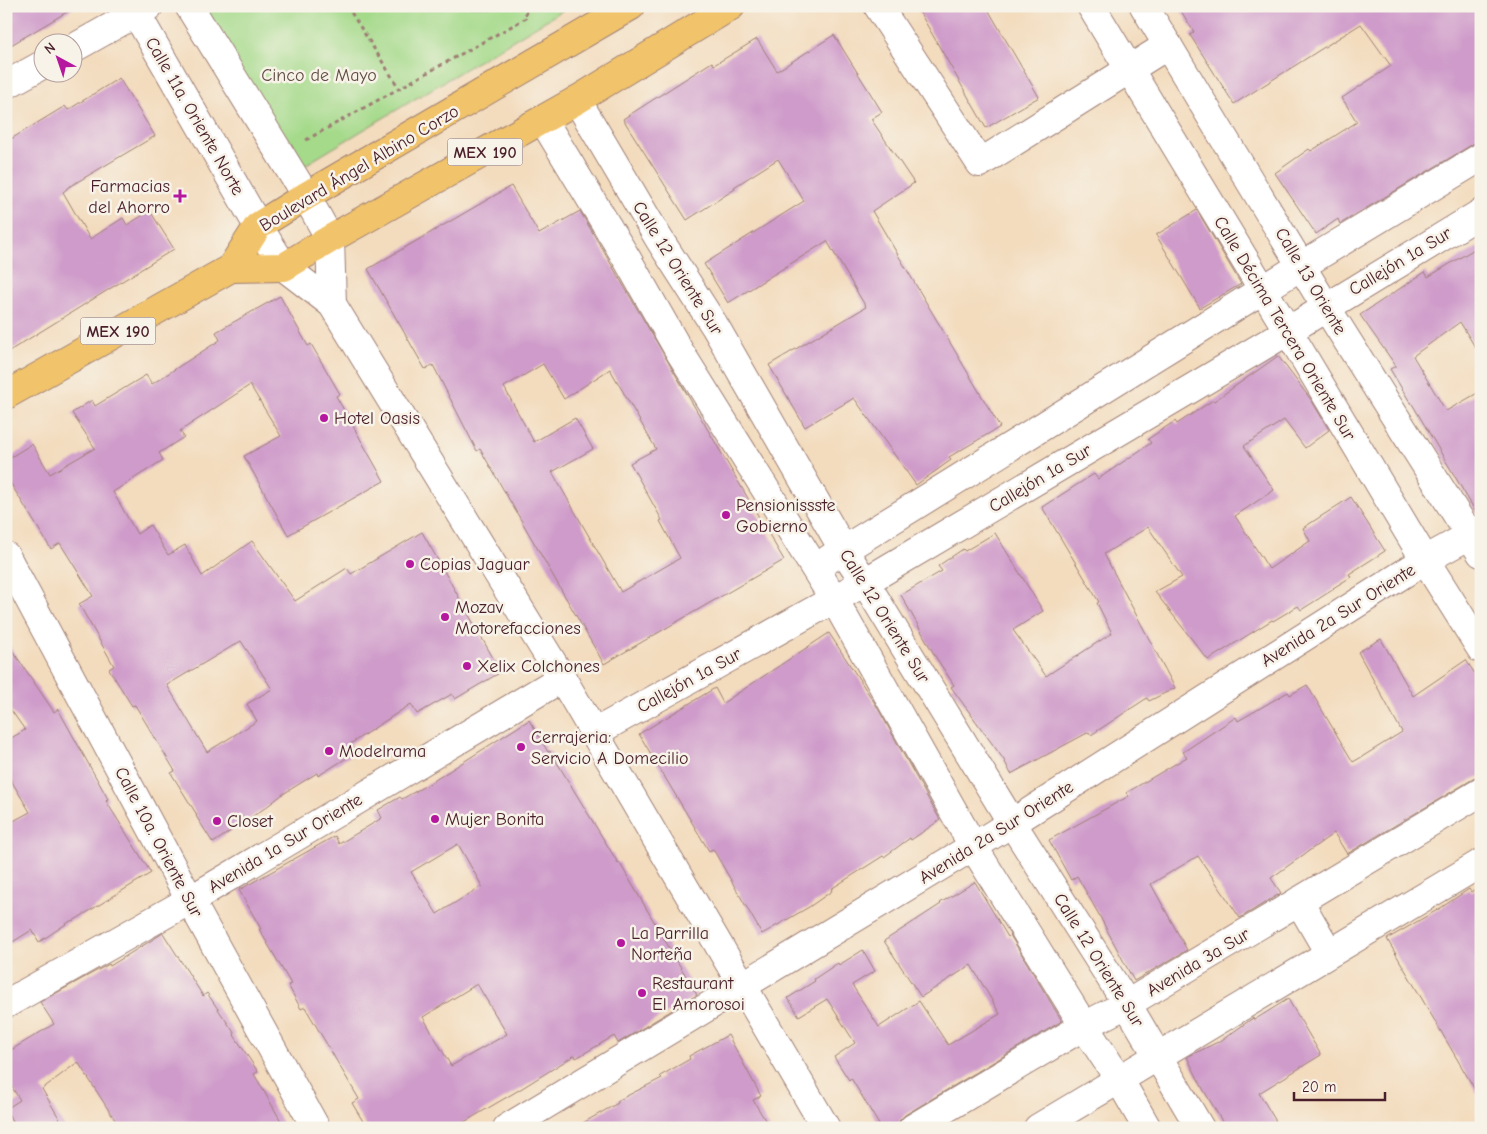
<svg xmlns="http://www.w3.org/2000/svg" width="1487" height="1134" font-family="'Comic Neue',sans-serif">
	<rect width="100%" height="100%" fill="#f7f3e8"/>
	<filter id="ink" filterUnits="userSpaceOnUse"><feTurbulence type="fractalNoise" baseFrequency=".02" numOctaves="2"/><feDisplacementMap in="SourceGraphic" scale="10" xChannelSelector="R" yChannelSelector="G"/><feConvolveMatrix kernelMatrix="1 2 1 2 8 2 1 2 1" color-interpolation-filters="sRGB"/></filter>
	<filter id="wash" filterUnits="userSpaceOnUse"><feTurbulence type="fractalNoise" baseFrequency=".0096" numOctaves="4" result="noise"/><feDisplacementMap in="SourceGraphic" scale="20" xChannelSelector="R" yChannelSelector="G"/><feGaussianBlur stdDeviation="1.12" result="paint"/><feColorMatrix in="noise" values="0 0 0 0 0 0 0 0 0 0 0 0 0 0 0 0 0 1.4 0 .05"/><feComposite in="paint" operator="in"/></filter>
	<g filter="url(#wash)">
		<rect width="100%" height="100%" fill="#f3dcbe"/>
		<path fill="#a5da8b" stroke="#787c5b" d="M194,6H570L295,171Z"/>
		<g id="blocks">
			<g fill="#cf9bca" fill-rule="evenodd">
				<path d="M6,6H77L6,48Z"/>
				<path d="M916,6H986L1039,97L986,128Z"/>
				<path d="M1178,6H1481V141L1473,144L1340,224L1338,219L1316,234L1275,173L1309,149L1311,151L1357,122L1342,98L1391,66L1361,24L1234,104L1190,35L1194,32Z"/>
				<path d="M834,35L882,112L871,119L914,183L872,211L1000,427L949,457L951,460L916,485L854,398L805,427L769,365L866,307L827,241L728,303L704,264L804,201L778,159L734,187L735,189L687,220L623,119L712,62L714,65L757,39L777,71Z"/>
				<path d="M119,78L155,136L67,188V189L63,192L90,239L123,218L127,225L150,211L174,249L6,353V142L65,106L68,110Z"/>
				<path d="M511,186L539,234L580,211L784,560L604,664L480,449L477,451L433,365L425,369L368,269ZM543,364L564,399L610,369L656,449L630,463L662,520L660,521L680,558L621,592L552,472L593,449L575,418L534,442L504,387Z"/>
				<path d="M1197,210L1241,284L1200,308L1156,235Z"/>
				<path d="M1481,245V357L1460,322L1413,356L1446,411L1481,391V513L1477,514L1411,402H1410L1390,369L1396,366L1360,315L1425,272L1428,277Z"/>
				<path d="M280,296L308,346L311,344L340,394L336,396L384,481L288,535L244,456L281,436L250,385L180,431L184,437L159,453L163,460L113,492L137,534L150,525L168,555L185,545L202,576L252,541L295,601L347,568L351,574L422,532L501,672L455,699L452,694L417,714L411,704L350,744L356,752L318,776L317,773L283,794L265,808L213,843L196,816L197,815L171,773L175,771L135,705L132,706L109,669L114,666L79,604L93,596L60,543L51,549L6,476V460L32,444L50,474L95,448L72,413L92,400L95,406L146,375L152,384L220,340L216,332ZM241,641L272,689L247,704L257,721L207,752L167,685Z"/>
				<path d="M1278,356L1312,401L1329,430L1305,448L1284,420L1244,446L1274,490L1235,516L1269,569L1310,541L1303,528L1351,497L1385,551L1349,574L1351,577L1333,588L1334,589L1301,610L1298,606L1273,621L1272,620L1208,660L1155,592L1182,577L1148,527L1104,554L1175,688L1149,701L1147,698L1091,735L1089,732L1011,774L1004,760L951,687L954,685L935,656L901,595L942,571L938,566L963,549L965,551L995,533L1043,611L1013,630L1046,676L1112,633L1097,603L1099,602L1042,507L1094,474L1098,479L1151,443L1148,439L1175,421L1177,424L1213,400L1214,401Z"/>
				<path d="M829,633L876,705L940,820L911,840L910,838L884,857L883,856L831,889L832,891L809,907L762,934L713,849L709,851L639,734L715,688L723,703Z"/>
				<path d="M1381,639L1413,696L1466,660L1481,683V776L1473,779L1347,854L1334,833L1271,878L1281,893L1240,918L1198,856L1151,884L1187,950L1134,981L1098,913L1077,876L1071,880L1049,840L1129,796L1126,793L1187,757L1183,752L1236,717L1238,721L1288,692L1290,695L1307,685L1353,762L1360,758L1402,732L1358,652Z"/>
				<path d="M6,641L54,712L58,709L108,799L106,801L151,873L73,921L72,920L39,942L32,930L6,946V825L30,812L6,772V741L25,730L6,703Z"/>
				<path d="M529,720L548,752L550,751L618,863L619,862L697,995L618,1043L614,1036L576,1058L575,1055L519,1090L454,1128H367L352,1103L359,1099L305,1007L301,1009L288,985L291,984L259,929H261L239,890L335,836L339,844L382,818L378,810L400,797L402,799L432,782ZM458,844L482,886L437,914L411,872ZM477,984L507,1034L451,1066L423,1017Z"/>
				<path d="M975,882L1008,937L1010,935L1062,1021L905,1115L900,1120L897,1128H881L851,1078L849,1080L834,1057L855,1043L827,999L799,1016L788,998L815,981L814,979L838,963L839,965L863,950L875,971L852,985L879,1027L919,1001L948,1045L988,1021L1000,1014L971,965L921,997L884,941L941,904L940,903Z"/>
				<path d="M1481,886V1100L1387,939L1439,909L1469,889L1471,892Z"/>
				<path d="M163,933L203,996L207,993L235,1034L234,1035L258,1072L254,1074L285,1128H120L78,1062L42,1089L65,1128H16L6,1110V1109L20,1100L6,1078V1053L54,1024L40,1002L109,964L110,966Z"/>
				<path d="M1288,999L1321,1055L1259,1093L1280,1128H1226L1203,1089L1187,1057L1222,1040L1253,1018L1254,1020Z"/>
				<path d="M728,1035L761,1096L753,1100L770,1128H574L618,1103L617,1101L662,1078L660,1076L690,1059L689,1056Z"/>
			</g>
		</g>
	</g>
	<g filter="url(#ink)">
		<use href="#blocks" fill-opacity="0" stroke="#9e7e74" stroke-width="1"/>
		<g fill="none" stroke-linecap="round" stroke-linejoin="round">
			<defs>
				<g id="minor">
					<path d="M132,6L258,226L284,267L332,304L562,678L826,1128"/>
					<path d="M189,6L306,196L330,239L332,304"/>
					<path d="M878,6L980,163L1168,45"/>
					<path d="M1091,6L1288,331L1425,560L1481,649"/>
					<path d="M1144,6L1326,307L1481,553"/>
					<path d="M72,49L149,6"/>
					<path d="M6,85L42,65"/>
					<path d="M577,100L659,239L716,328L844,551L865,582L1012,823L1127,1004L1200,1128"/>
					<path d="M543,120L627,259L678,349L834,599L973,846L1084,1026L1119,1079L1147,1128"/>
					<path d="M6,556L190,900L316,1128"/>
					<path d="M829,559L1301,266L1481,157"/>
					<path d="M594,733L865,582L1288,331L1481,213"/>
					<path d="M1299,901L1329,953"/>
					<path d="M6,1004L190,900L562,678"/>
					<path d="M507,1128L1012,823L1425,560L1481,529"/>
					<path d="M913,1128L1084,1026L1127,1004L1481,792"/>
					<path d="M1038,1128L1481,863"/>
				</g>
				<g id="major">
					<path d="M231,268L284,267L330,239L577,100L731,6"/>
					<path d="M6,395L231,268L258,226L306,196L631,6"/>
				</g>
			</defs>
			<use href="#minor" stroke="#9e7e74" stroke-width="30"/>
			<use href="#major" stroke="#9e7e74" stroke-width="30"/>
			<g stroke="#9e7e74" stroke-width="3" stroke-dasharray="4 4" stroke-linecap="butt">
				<path d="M347,6L399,88"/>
				<path d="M306,140L528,17L522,6"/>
			</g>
			<use href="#minor" stroke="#fff" stroke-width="28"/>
			<use href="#major" stroke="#f1c36a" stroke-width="28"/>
		</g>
	</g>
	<g fill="#b5179e" stroke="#f7f3e8" stroke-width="2">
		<path d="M177.5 188.5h5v5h5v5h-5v5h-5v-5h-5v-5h5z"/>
		<circle cx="324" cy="418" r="5"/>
		<circle cx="726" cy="515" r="5"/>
		<circle cx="410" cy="564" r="5"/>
		<circle cx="445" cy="617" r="5"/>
		<circle cx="467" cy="666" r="5"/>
		<circle cx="521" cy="747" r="5"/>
		<circle cx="329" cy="751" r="5"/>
		<circle cx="435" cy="819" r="5"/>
		<circle cx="217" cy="821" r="5"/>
		<circle cx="621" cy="943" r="5"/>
		<circle cx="642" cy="993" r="5"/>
	</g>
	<g text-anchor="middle" stroke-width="5" stroke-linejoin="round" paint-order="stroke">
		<g fill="#f7f3e8" stroke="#7e5f64" stroke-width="1">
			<rect x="447.5" y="138.5" width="75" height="27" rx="4"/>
			<rect x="80.5" y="317.5" width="75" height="27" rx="4"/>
		</g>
		<g font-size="16" font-weight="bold" fill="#4a1f2b">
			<text x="485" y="158">MEX 190</text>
			<text x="118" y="337">MEX 190</text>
		</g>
		<g font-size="18" fill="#614e43" stroke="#f7f3e8">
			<text x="319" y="81">Cinco de Mayo</text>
		</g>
		<g font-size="18" fill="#4a1f2b" stroke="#f7f3e8">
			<text transform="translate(195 116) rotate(60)" y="6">Calle 11a. Oriente Norte</text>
			<text transform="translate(359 168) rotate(-31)" y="6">Boulevard Ángel Albino Corzo</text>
			<text transform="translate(1400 261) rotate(-31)" y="6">Callejón 1a Sur</text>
			<text transform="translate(678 268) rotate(58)" y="6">Calle 12 Oriente Sur</text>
			<text transform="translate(1311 281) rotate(59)" y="6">Calle 13 Oriente</text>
			<text transform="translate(1285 328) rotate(59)" y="6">Calle Décima Tercera Oriente Sur</text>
			<text transform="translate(1040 478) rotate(-31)" y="6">Callejón 1a Sur</text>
			<text transform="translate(1338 615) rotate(-32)" y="6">Avenida 2a Sur Oriente</text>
			<text transform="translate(885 616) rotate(58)" y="6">Calle 12 Oriente Sur</text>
			<text transform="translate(689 680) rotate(-29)" y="6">Callejón 1a Sur</text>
			<text transform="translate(996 832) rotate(-32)" y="6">Avenida 2a Sur Oriente</text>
			<text transform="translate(159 842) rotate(62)" y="6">Calle 10a. Oriente Sur</text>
			<text transform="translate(285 843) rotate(-31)" y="6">Avenida 1a Sur Oriente</text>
			<text transform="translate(1099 960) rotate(58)" y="6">Calle 12 Oriente Sur</text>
			<text transform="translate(1198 962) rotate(-31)" y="6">Avenida 3a Sur</text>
		</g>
		<g font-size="18" fill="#4a1f2b" stroke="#f7f3e8" text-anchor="start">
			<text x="170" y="192" text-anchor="end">Farmacias<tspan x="170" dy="21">del Ahorro</tspan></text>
			<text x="334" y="424">Hotel Oasis</text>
			<text x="736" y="511">Pensionissste<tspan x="736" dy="21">Gobierno</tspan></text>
			<text x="420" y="570">Copias Jaguar</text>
			<text x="455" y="613">Mozav<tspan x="455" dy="21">Motorefacciones</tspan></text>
			<text x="477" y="672">Xelix Colchones</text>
			<text x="531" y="743">Cerrajeria:<tspan x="531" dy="21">Servicio A Domecilio</tspan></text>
			<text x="339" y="757">Modelrama</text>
			<text x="445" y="825">Mujer Bonita</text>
			<text x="227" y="827">Closet</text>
			<text x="631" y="939">La Parrilla<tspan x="631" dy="21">Norteña</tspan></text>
			<text x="652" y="989">Restaurant<tspan x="652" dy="21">El Amorosoi</tspan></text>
		</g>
	</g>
	<rect width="1487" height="1134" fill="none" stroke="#f7f3e8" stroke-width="25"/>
	<g transform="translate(58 58) rotate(320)"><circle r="24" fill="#f7f3e8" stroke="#b29e9c"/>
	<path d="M0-4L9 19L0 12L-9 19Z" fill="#b5179e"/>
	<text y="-8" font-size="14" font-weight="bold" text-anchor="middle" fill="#4a1f2b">N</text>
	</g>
	<path d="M1294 1092v8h91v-8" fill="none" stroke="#4a1f2b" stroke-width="2.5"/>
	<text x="1302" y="1092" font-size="15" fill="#4a1f2b" stroke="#f7f3e8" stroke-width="4" paint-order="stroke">20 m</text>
</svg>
